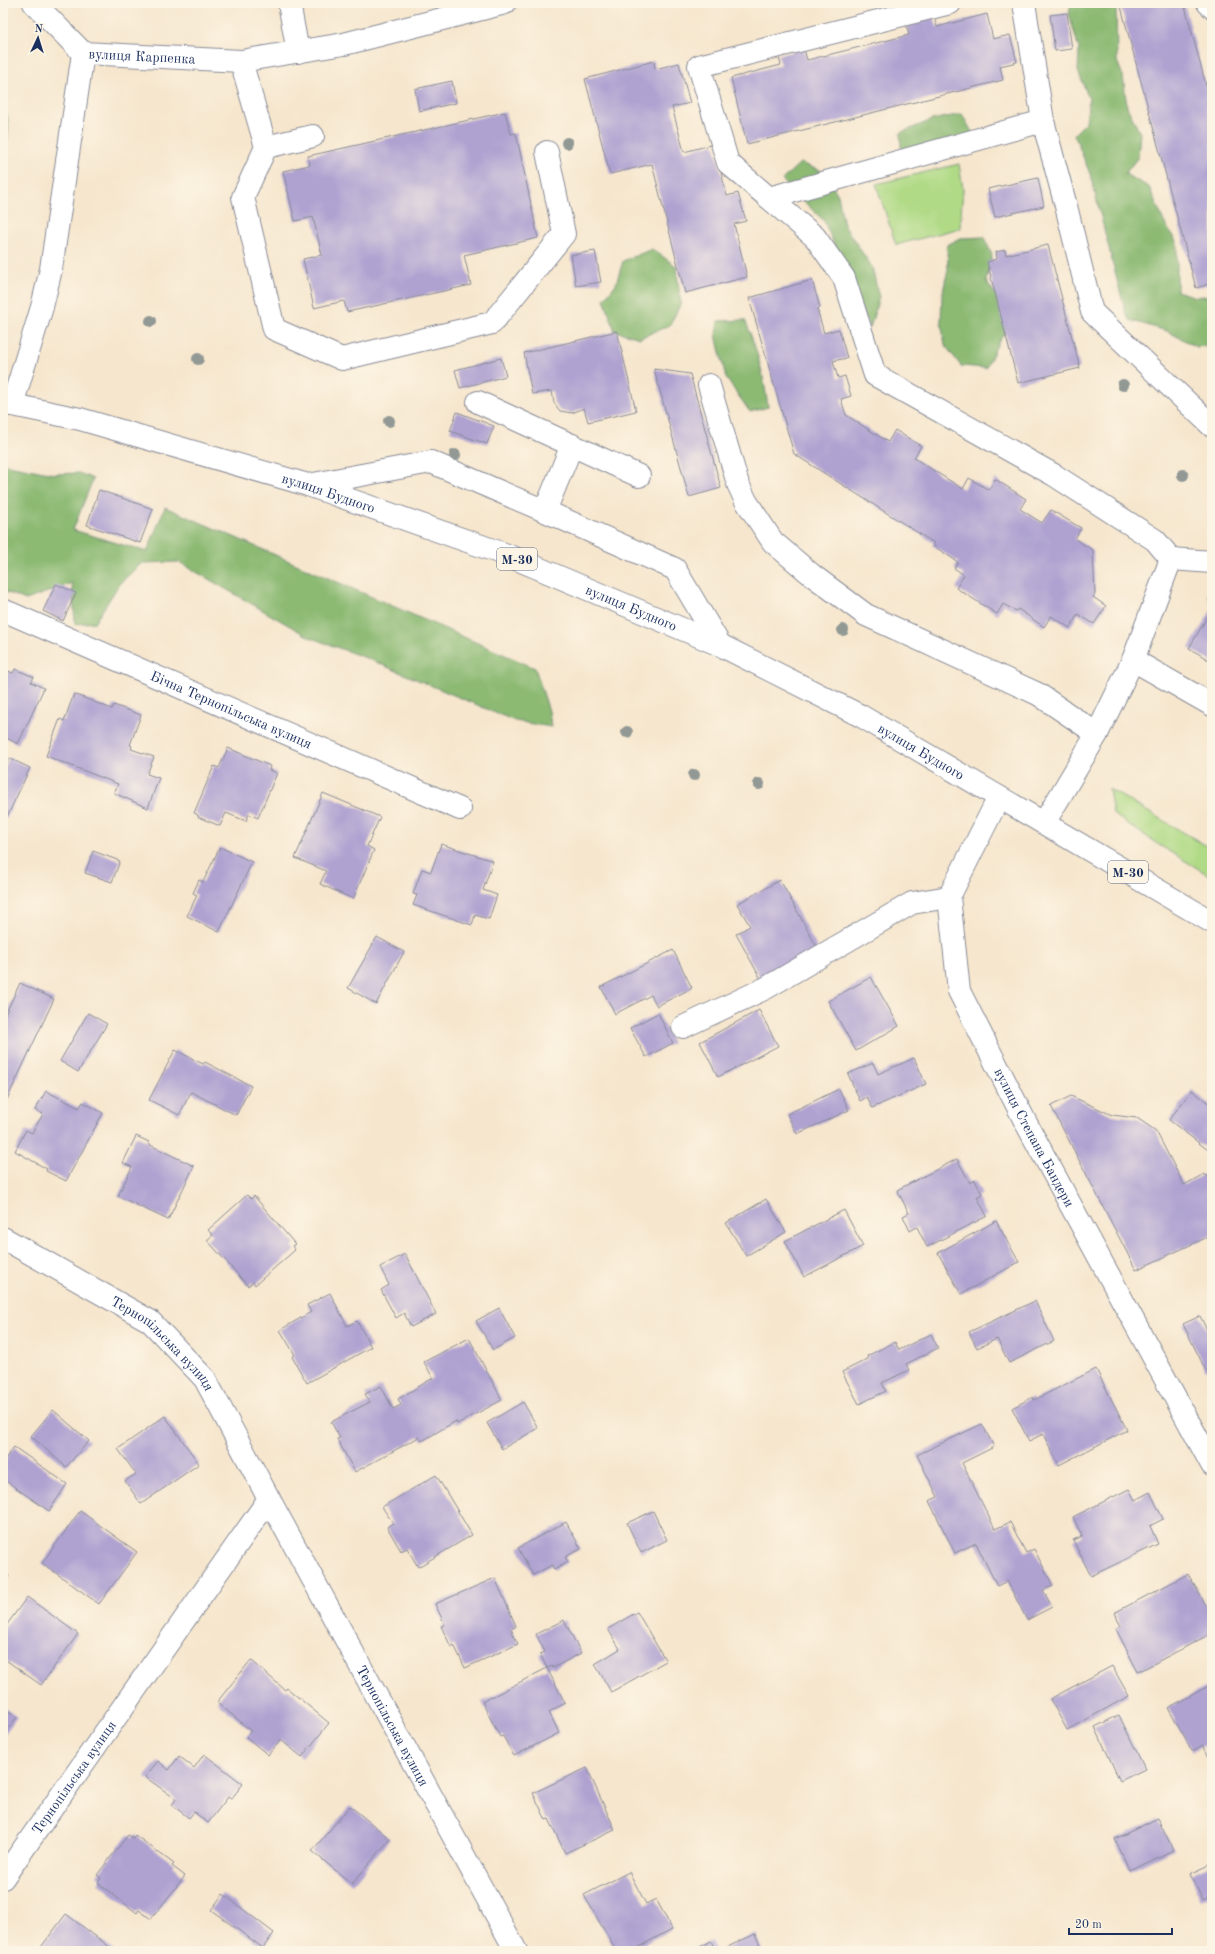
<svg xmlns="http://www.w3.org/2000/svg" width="1215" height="1954" font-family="'Old Standard TT',serif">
	<rect width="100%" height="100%" fill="#fcf5e5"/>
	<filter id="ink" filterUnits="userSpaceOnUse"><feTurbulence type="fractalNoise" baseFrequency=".025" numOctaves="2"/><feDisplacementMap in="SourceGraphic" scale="8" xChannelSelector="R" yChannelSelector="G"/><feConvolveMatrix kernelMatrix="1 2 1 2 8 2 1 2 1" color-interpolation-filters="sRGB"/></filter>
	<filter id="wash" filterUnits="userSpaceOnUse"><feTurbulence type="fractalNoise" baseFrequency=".012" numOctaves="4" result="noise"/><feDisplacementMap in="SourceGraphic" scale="16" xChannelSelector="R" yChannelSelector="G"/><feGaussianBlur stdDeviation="0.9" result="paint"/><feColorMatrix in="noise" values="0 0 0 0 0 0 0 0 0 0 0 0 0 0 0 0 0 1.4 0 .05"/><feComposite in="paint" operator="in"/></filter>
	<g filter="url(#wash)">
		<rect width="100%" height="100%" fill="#f6e6cd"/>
		<g fill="#b0da86" stroke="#668472">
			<path d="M959,164L963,189L960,228L896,245L876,184Z"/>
			<path d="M1109,789L1212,849V877L1159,845L1113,814Z"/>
		</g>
		<g fill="#8cba73" stroke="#547468">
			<path d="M1071,3H1116L1117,61L1123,76L1127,107L1140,133L1138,157L1125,174L1149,187L1165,224L1177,243V291L1196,297L1212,295V345L1197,347L1167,331L1129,320L1125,311L1090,174L1074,134L1086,122L1089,99L1078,71L1079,49L1069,14Z"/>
			<path d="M3,102C11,124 9,133 3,156Z"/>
			<path d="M962,114L973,134L914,162L901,147L900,133L932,120Z"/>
			<path d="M800,163L824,172L838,195L844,225L872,267L879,297L870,328L824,221L782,180Z"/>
			<path d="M984,237L992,255L986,281L1014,320L999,341L986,368L961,366L945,345L941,321L942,296L948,269L947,245L961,238Z"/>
			<path d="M652,249L676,266L681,303L670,325L640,338L615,331L604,299L616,284L623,261Z"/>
			<path d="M745,320C757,349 764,376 768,407L750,412L726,378L716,335L718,321Z"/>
			<path d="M3,464L54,474L79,473L93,479L73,530L147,552L165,507L535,668L549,711L551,727L515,721L366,658L309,637L179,562L142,563L120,583L95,622L75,624L72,583L26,600L3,591Z"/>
		</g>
		<g id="blocks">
			<g fill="#afa2d1">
				<path d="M1120,3H1184L1212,108V283L1196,288Z"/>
				<path d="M1067,13L1072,49L1055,51L1050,15Z"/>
				<path d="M987,14L993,39L1010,35L1017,62L1000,66L1003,80L747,144L731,78L781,65L778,55L804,49L807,60L909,35L906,24L934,17L937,27Z"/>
				<path d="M654,61L655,69L679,63L690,103L672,107L684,152L714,144L727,196L738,193L746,221L734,224L747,277L685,293L652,164L610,174L585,79Z"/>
				<path d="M452,81L456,103L419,111L415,89Z"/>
				<path d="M505,112L511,134L516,133L538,238L464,255L471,285L347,312L344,301L314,308L303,259L322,255L313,217L295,221L283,171L310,165L308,156Z"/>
				<path d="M1038,178L1044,206L995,217L988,189Z"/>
				<path d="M1048,245L1080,368L1018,383L987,262L997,259L996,252L1005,250L1006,255Z"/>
				<path d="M595,251L601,282L576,286L571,255Z"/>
				<path d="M812,280L820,308L817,309L824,333L839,329L847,358L833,361L838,378L845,376L851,396L841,399L846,415L888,442L895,430L921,446L914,458L963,489L969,478L989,490L995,479L1026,499L1020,509L1042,523L1051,510L1081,528L1075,539L1093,550L1095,594L1093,597L1106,606L1094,624L1078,614L1070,628L1051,616L1044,627L1018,609L1016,611L1003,604L997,614L956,588L964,575L954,568L958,562L932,545L934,543L794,454L749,298Z"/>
				<path d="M617,331L636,411L588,422L584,408L572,413L560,411L554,403L552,391L532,394L524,353Z"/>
				<path d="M501,358L506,376L460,388L455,370Z"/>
				<path d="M654,369L690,374L721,488L689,497Z"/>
				<path d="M457,412L494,426L487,444L450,431Z"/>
				<path d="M99,490L153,509L140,543L87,525Z"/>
				<path d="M56,584L76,593L63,621L43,611Z"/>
				<path d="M1212,593V602L1208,600Z"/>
				<path d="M1212,609V662L1189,648Z"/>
				<path d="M3,669L13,673L15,669L34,677L31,682L44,688L18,744L3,736Z"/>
				<path d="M74,694L112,709L114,705L141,715L130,745L132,746L131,749L154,757L147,774L159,778L148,808L114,793L118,784L46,756L60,719L64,721Z"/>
				<path d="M228,748L270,766L269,770L277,773L258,818L249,814L246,821L226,813L220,826L198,817V815L194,813L214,766L219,768Z"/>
				<path d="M9,758L30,768L6,819L3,818V772Z"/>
				<path d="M323,793L380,817L367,846L374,850L353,899L320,884L326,871L295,858Z"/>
				<path d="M441,844L493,861L483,890L497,895L489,919L475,915L472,925L413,905L417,895L413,894L422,869L431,872Z"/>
				<path d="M220,847L252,862L219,932L187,916L197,895L193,893L199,880L203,882Z"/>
				<path d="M93,851L120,861L112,882L85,873Z"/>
				<path d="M780,880L819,951L762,981L736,934L750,926L737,904Z"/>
				<path d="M377,937L404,952L376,1004L348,988Z"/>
				<path d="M673,950L692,988L657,1006L651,995L615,1014L601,987Z"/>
				<path d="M871,977L899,1026L856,1051L828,1001Z"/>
				<path d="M20,983L54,999L3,1108V1019Z"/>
				<path d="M759,1010L778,1046L718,1077L700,1042Z"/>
				<path d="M88,1013L107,1024L78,1072L60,1061Z"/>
				<path d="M658,1013L673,1043L646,1057L630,1028Z"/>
				<path d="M175,1050L203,1064L205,1062L251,1086L236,1115L191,1092L179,1115L149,1100Z"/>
				<path d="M914,1058L926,1084L872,1108L867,1097L860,1101L848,1074L873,1063L878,1074Z"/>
				<path d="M839,1089L849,1110L797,1134L787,1114Z"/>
				<path d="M1192,1090L1212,1106V1153L1169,1120Z"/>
				<path d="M46,1091L79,1108L83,1102L103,1113L66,1181L46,1171L47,1169L15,1151L26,1130L32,1133L43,1114L35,1110Z"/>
				<path d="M1071,1096L1112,1115L1137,1118L1156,1131L1184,1185L1204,1174L1212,1179V1235L1136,1270L1051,1106Z"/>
				<path d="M136,1136L149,1142L148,1144L194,1166L168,1220L118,1196L132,1167L123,1163Z"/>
				<path d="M957,1159L970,1183L975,1180L982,1194L977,1197L987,1216L927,1247L917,1227L910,1231L903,1216L909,1213L897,1190Z"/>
				<path d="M247,1195L251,1199L254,1196L295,1244L292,1246L295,1250L255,1285L253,1282L248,1286L207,1240L213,1235L208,1230Z"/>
				<path d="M766,1199L786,1232L746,1256L726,1223Z"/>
				<path d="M844,1210L863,1246L804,1277L785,1241Z"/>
				<path d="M996,1221L1019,1262L961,1294L938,1253Z"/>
				<path d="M405,1254L436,1314L411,1327L404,1313L396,1318L381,1290L389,1285L380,1267Z"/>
				<path d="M330,1293L347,1326L357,1321L371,1347L307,1383L292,1357L295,1355L280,1330L311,1312L307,1305Z"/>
				<path d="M1035,1301L1054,1341L1009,1363L997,1339L977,1348L969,1332Z"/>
				<path d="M499,1308L515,1338L493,1350L476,1321Z"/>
				<path d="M1200,1316L1212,1340V1368L1206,1371L1183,1324Z"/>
				<path d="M931,1334L938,1348L906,1364L909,1370L882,1383L886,1391L859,1404L842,1372L868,1359L867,1356L895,1342L899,1350Z"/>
				<path d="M469,1338L502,1400L457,1424L456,1421L422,1441L419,1437L355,1472L337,1439L340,1438L331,1422L370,1402L365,1394L381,1386L393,1409L401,1405L398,1399L433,1378L424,1362Z"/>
				<path d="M1096,1369L1127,1430L1059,1465L1043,1434L1029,1441L1012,1408L1033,1397L1034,1400Z"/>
				<path d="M523,1402L538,1428L502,1449L487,1423Z"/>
				<path d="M53,1410L89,1441L66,1467L31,1436Z"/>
				<path d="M165,1416L199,1464L141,1504L125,1481L136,1474L118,1449Z"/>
				<path d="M982,1424L994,1447L962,1463L995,1529L1010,1522L1026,1553L1034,1549L1053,1586L1043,1590L1052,1607L1027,1620L1007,1581L997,1586L976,1543L955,1553L929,1501L938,1497L917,1455Z"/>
				<path d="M14,1447L67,1484L49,1511L3,1479V1462Z"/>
				<path d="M436,1475L472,1535L418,1567L407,1548L401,1551L387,1527L393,1523L382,1507Z"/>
				<path d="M1129,1489L1135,1500L1150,1492L1163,1519L1150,1526L1158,1544L1091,1576L1073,1540L1082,1536L1073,1517Z"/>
				<path d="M80,1511L137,1552L99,1604L42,1563Z"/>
				<path d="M653,1511L667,1540L641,1553L627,1523Z"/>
				<path d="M566,1522L581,1549L565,1557L568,1562L554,1570L552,1565L533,1575L518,1548Z"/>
				<path d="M3,1572L9,1576L3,1584Z"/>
				<path d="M1188,1574L1212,1616V1633L1138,1672L1116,1629L1121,1626L1114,1613Z"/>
				<path d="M495,1578L516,1626L511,1629L518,1644L465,1668L454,1645L451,1647L441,1626L445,1625L435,1604Z"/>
				<path d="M27,1597L78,1634L41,1685L3,1658V1630Z"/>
				<path d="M637,1612L666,1661L611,1692L595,1664L620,1649L608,1629Z"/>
				<path d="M564,1620L581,1653L553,1668L552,1666L547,1668L540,1654L545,1652L536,1634Z"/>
				<path d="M251,1660L285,1690L287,1688L329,1723L302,1757L281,1740L268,1755L246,1737L251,1731L217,1702Z"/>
				<path d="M1112,1666L1129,1696L1067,1730L1050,1699Z"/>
				<path d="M547,1668L565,1703L549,1712L559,1733L514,1756L503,1736L500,1737L482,1702Z"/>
				<path d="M1212,1684V1755L1209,1757L1203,1745L1192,1751L1168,1708Z"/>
				<path d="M3,1707L17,1717L3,1736Z"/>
				<path d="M1119,1715L1145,1769L1120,1781L1095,1727Z"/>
				<path d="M204,1754L243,1784L231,1799L228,1797L208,1823L194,1812L189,1818L172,1805L176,1799L145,1777L158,1761L169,1770L179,1756L194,1768Z"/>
				<path d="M587,1768L615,1830L565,1853L549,1819L546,1820L533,1793Z"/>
				<path d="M350,1806L390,1839L352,1884L312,1851Z"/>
				<path d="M1158,1818L1173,1850L1130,1871L1115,1839Z"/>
				<path d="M128,1835L133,1838L135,1835L174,1864L172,1866L185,1876L151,1919L139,1910L137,1913L98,1883L101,1878L97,1875Z"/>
				<path d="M1212,1864V1895L1202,1900L1190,1874Z"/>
				<path d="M629,1872L646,1904L656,1899L672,1929L631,1951H616L584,1895Z"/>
				<path d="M223,1894L274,1933L263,1948L211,1910Z"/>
				<path d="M66,1914L115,1951H38Z"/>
				<path d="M755,1934L763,1951H719Z"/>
				<path d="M711,1941L716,1951H692Z"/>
			</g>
		</g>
	</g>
	<g filter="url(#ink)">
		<use href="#blocks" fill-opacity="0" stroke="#888a96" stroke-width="1"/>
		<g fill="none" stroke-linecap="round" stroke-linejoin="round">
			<defs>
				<g id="minor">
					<path d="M289,3L298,52"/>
					<path d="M1024,3L1043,121L1066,206L1092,312L1212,426"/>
					<path d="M1208,3L1212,7"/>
					<path d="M241,61L266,147"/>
					<path d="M1043,121L769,198L815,237L844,278L875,375L1054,475L1155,540L1171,559L1133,660L1097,734L1044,823"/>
					<path d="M313,136L266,147L243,197L274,329L342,359L492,323L564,234L547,152"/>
					<path d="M769,198L728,163L699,66L950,3"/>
					<path d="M709,385L738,484L746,501L773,542L812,575L866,615L1038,694L1097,734"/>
					<path d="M478,402L639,476"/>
					<path d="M572,445L545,511L675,569L720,645"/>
					<path d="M308,485L431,462L545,511"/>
					<path d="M1171,559L1212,562"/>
					<path id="s1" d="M3,610L460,809"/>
					<path d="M1133,660L1212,705"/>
					<path id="s2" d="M999,797L949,897L959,991L1026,1123L1212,1465"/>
					<path d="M683,1027L766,988L912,903L949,897"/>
					<path id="s3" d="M3,1238L150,1321L205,1379L269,1499L516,1951"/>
					<path id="s4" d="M3,1878L269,1499"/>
				</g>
				<g id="major">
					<path d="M34,3L83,53"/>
					<path id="s5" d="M83,53L241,61L344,44L505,3"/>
					<path d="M12,405L42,307L51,269L83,53"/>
				</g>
				<g id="highway">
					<path id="s6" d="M3,403L80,419L308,485L507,555L720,645L861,716L1212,922"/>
				</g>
			</defs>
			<use href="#minor" stroke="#888a96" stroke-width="24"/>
			<use href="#major" stroke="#888a96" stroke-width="24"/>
			<use href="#highway" stroke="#888a96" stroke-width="24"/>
			<use href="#minor" stroke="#fff" stroke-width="22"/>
			<use href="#major" stroke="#fff" stroke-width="22"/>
			<use href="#highway" stroke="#fff" stroke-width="22"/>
		</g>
		<g fill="#929995">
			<circle cx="567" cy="143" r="6"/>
			<circle cx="151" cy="321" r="6"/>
			<circle cx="198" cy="359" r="6"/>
			<circle cx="1123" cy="385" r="6"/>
			<circle cx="389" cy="421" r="6"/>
			<circle cx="455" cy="455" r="6"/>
			<circle cx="1183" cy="475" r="6"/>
			<circle cx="843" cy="630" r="6"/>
			<circle cx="627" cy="732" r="6"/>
			<circle cx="694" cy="775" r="6"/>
			<circle cx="759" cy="784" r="6"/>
		</g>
	</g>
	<g text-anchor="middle" stroke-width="3" stroke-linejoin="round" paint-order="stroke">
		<g fill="#fcf5e5" stroke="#5e6a86" stroke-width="1">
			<rect x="497" y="548" width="40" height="22" rx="3"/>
			<rect x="1108" y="861" width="40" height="22" rx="3"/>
		</g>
		<g font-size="13" font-weight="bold" fill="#1b2f5e">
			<text x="517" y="564">М-30</text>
			<text x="1128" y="877">М-30</text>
		</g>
		<g font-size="14" fill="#1b2f5e" stroke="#fcf5e5">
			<text dy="5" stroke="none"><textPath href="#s5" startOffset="59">вулиця Карпенка</textPath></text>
			<text dy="5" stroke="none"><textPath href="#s6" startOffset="338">вулиця Будного</textPath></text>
			<text dy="5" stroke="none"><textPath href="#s6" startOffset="662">вулиця Будного</textPath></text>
			<text dy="5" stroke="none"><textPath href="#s1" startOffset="249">Бічна Тернопільська вулиця</textPath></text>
			<text dy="5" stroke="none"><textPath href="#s6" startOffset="986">вулиця Будного</textPath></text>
			<text dy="5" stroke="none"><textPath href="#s2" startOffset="371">вулиця Степана Бандери</textPath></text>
			<text dy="5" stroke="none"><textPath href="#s3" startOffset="193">Тернопільська вулиця</textPath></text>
			<text dy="5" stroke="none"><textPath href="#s3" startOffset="643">Тернопільська вулиця</textPath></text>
			<text dy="5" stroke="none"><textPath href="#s4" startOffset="123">Тернопільська вулиця</textPath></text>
		</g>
	</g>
	<rect width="1215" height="1954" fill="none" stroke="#fcf5e5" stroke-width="16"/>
	<g transform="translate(38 38) rotate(4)" stroke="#fcf5e5" stroke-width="3" paint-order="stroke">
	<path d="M0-3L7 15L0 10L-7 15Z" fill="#1b2f5e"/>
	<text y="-6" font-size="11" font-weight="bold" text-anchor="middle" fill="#1b2f5e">N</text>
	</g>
	<path d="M1069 1928v6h103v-6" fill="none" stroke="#1b2f5e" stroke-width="2"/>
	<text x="1075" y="1928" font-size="12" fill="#1b2f5e" stroke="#fcf5e5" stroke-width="3" paint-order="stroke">20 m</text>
</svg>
